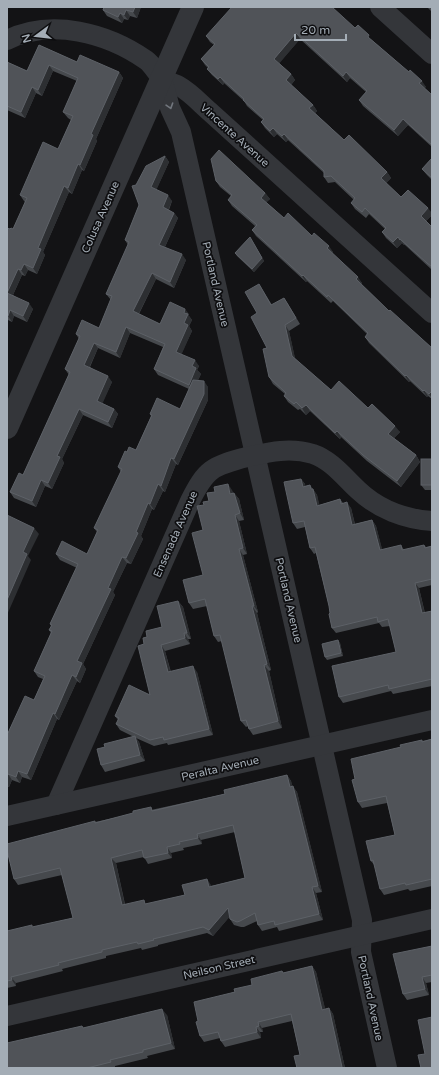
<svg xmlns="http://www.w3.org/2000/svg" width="439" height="1075" font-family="'Varela Round',sans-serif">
	<rect width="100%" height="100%" fill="#131315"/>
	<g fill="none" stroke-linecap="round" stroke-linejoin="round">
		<g stroke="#34363a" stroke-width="20">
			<path d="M380,7L432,54"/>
			<path d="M7,40C52,18 107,33 146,60C153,65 156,73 162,78C166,82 174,83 179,86C190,92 200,103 209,111L432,313"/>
			<path d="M162,78L170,108L181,132L362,920L361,952L387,1068"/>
			<path d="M56,805L190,501C206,469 212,466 247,457C269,452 290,447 313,454C331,460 344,477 358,490C378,509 405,519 432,521"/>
			<path d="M7,816L432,720"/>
			<path d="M7,1016L432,919"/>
		</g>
		<path stroke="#34363a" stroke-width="22" d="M7,428L193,7"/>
	</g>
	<g fill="#46494d" fill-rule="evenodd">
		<path d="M104,7H141L137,18L130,16L128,20L124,19L122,23L107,16L103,10Z"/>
		<path d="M427,7H432V12Z"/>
		<path d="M355,28L373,41L426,87L424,88L432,95V147L408,125L398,136L363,106L359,100L366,92L350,78L347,82L300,39L279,63L291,74L295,80L291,85L313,105L317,111L315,113L344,140L387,172L391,178L386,183L401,197L432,213V215L426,221L432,227V269H431L405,245H404L402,243L397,248L386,238L382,232L385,229L369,214L366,218L355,209L351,203L354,200L335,182L328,183L324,177V173L288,140L286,142L277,134L274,137L265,128L261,122L263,120L247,106L244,101L224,83L223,85L212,75L207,69L208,68L205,65L201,59L214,45L210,42L206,36Z"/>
		<path d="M39,45L77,62L119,72L123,78L96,139L97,141L84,171L82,170L72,194L69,192L43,252L45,255L37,274L28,270L25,276L22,275L13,295L33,309L27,322L14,316L12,322L8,320L7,322V228L10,229H13L25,202L24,201L20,195L58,149L71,120L68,118L63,112L77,81L53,71L42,96L36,93L25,118L7,110V62L27,71Z"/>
		<path d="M165,156L169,162L156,190L172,201L169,210L174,213L178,218L165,247L186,260L174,288L156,279L139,314L160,324L189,314V316L192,320L189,326L192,331L181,354L199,366L197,370L201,374L198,380L208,387V400L178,465L176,464L165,492L163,491L154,510L152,509L141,536L143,539L131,564L127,563L113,592L115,595L83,664L86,669L80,683L77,681L59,720L57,719L31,780L22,777L20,783L12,780L9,787L7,786V732L8,733L34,700L43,679L38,677L34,671L51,633L49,630L51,626L50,624L77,568L60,560L56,554H87L97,532L94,528L121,472L118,467L127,452L136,450L151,416L150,414L180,409L189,389L158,375L154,369L163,347L130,333L120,358L98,348L90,367L112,382L102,403L114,409L118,414L112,428L83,415L62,459L64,463L52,489L45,486L36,507L14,498L10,492L23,475L69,375L65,369L79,339L76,334L99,328L111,300L106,294L128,245L125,240L139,205L136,185Z"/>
		<path d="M432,158V180L427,175L422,169Z"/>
		<path d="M216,181L265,193L270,199L266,202L284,218L312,236L333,252L332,253L362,283L361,284L389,311L432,348V399L428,396L427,397L410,381L409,382L369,343L365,337L367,334L333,301L331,303L307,281L306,282L256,236L252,230L255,226L232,206L228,200L231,196L220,187Z"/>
		<path d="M250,237L264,261L254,272L237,256L235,253Z"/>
		<path d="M259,284L272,305L284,298L288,304L300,324L289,331L295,359L331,390L368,408L400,432L394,438L416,455L420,462L401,487L367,461L341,437L340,439L310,411L306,415L300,409L298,410L288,402L284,396L285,394L273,384L269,377L267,348L257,313Z"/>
		<path d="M432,459V490H425L421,485Z"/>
		<path d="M301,479L305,484V486L310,485L317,495L319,505L340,499L343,503L351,508L355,524L372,520L376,526L382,550L401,545L404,550L424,545L426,547L432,546V585L419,588L425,613L432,611V686L393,694L391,691L343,703L339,697L396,652L390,626L382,627L379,623L336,633L332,628L329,606L316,553L314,554L310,548L305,527L297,529L293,523Z"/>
		<path d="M232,490L233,494L234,493L239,499L244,520L239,521L247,554L243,555L258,612L257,613L271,670L269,671L282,728L253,735L249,729L248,726L246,727L241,721L222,641L218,642L214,636L207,606L193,609L189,603L203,575L204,505L209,501Z"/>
		<path d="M178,601L183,607L191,639H188L190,644L165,651L171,672H197L213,735L168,745L167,743L154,746L136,738L139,742L145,761L105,772L101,765L105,747L134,737L120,730L116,724L118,720L115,716L150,695L144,644L147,637L162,627Z"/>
		<path d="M338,640L340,643L343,656L327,660L325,657Z"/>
		<path d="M432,739V886L410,891L408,889L384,895L380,889L375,866L371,861L395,835L387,803L362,808L358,802L355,779L401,747L422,740V741Z"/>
		<path d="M287,775L291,781L292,786L297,792L322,892L316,893L323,920L279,931L277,927L262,931L258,925L257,921L244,927H241L234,925L230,919V916L213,936L207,933L158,945V946L142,950L141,948L106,956V958L62,969L63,971L16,983V986L7,988V931L33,927L73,918L62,875L18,885L14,879L95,822L225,794ZM235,832L245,878L211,886V885L185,895L147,904H125L116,863L144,857L148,864L172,858L171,853L184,850L183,848L202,844L201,840Z"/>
		<path d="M432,946V982L426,983L429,995L407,1000L403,994Z"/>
		<path d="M312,966L316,972L325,1009L329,1008L333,1014L345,1068H297L300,1055L292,1021L262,1028L263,1032H260L261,1038L225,1047L221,1041L220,1038L204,1042L200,1036L198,1021L231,993L252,985L282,971L283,973Z"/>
		<path d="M167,1015L175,1049L147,1056L148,1058L115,1066V1068H7L84,1028Z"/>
	</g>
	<g fill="#2d2f32">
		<path d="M135,7H141L137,18L133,12Z"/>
		<path d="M126,10L130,16L128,20L124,15Z"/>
		<path d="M120,13L124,19L122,23L118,17Z"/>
		<path d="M296,33L300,39L278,65L274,59Z"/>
		<path d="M49,65L53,71L42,96L38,90Z"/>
		<path d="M119,72L123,78L96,139L97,141L84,171L80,165L91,134Z"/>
		<path d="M346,72L350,78L347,82L343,76Z"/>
		<path d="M291,74L295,80L290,86L286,80Z"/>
		<path d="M220,77L224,83L223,85L218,79Z"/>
		<path d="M422,81L426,87L423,89L419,83Z"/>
		<path d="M32,87L36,93L25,118L21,112Z"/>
		<path d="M313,105L317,111L314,114L309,108Z"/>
		<path d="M403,119L408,125L398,136L394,130Z"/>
		<path d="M273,128L277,134L274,137L270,131Z"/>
		<path d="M284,134L288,140L286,142L282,136Z"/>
		<path d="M165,156L169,162L155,193L151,187Z"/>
		<path d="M78,164L82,170L72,194L68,188Z"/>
		<path d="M387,172L391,178L385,184L381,178Z"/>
		<path d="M64,186L69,192L43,252L45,255L37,274L33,268L38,248Z"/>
		<path d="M265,193L270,199L265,204L261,198Z"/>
		<path d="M168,195L172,201L167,213L163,207Z"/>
		<path d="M428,208L432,213V215L425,222L421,216Z"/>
		<path d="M174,213L178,218L163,251L159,245Z"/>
		<path d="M250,237L264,261L254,272L252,269Z"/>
		<path d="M398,237L402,243L397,248L393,242Z"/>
		<path d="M400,239L405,245H404L400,240Z"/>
		<path d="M329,246L333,252L331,254L327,248Z"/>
		<path d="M182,254L186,260L174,288L170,282Z"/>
		<path d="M24,264L28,270L25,276L21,270Z"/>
		<path d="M18,269L22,275L11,299L7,293Z"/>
		<path d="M152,273L156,279L137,317L133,311Z"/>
		<path d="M303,275L307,281L306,282L302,276Z"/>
		<path d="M358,277L362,283L360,285L356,279Z"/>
		<path d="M29,303L33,309L27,322L23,316Z"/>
		<path d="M185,309L189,314V316L192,320L189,326L192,331L180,358L176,352L184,323V313Z"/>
		<path d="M10,310L14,316L12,322L8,316Z"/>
		<path d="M285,325L289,331L296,362L292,356Z"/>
		<path d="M126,327L130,333L120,358L116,352Z"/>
		<path d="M94,343L98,348L88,370L84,365Z"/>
		<path d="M195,360L199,366L197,370L201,374L193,391L189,385L192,366Z"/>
		<path d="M406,375L410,381L409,382L405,376Z"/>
		<path d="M108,376L112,382L101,407L97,401Z"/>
		<path d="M204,381L208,387V400L178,465L174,459Z"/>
		<path d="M424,390L428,396L427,397L423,391Z"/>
		<path d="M432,391V398L429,394Z"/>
		<path d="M306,405L310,411L306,415L302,408Z"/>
		<path d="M79,409L83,415L62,459L64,463L52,489L48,483L57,456Z"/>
		<path d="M114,409L118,414L112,428L108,422Z"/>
		<path d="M395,426L400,432L392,440L388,434Z"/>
		<path d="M337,431L341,437L340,439L335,433Z"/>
		<path d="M416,455L420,462L401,487L397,481Z"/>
		<path d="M171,458L176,464L165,492L161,486Z"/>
		<path d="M301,479L305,484L307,493L303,487Z"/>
		<path d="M41,480L45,486L36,507L32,501Z"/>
		<path d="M158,484L163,491L154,510L150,504Z"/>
		<path d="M228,484L232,490L234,500L230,494Z"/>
		<path d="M310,485L317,495L321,511L317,506Z"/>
		<path d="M234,493L239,499L244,520L240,513Z"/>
		<path d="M347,502L351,508L356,530L352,525Z"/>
		<path d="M148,503L152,509L141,536L143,539L131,564L126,558L136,532Z"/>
		<path d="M235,515L239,521L247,554L243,548Z"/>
		<path d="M372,520L376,526L384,556L380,550Z"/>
		<path d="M34,528L39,534L28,556L31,560L7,615V600L23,552Z"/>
		<path d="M239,549L243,555L258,612L254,606Z"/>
		<path d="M122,557L127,563L113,592L115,595L83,664L86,669L80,683L76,677L77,661L108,588Z"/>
		<path d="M415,583L419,588L426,619L422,613Z"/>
		<path d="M178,601L183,607L191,639L187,633Z"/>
		<path d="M252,606L257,613L271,670L267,664Z"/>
		<path d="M184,633L188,639L190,644L185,638Z"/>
		<path d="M338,640L340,643L343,656L341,653Z"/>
		<path d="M161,645L165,651L172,678L168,672Z"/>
		<path d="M264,665L269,671L282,728L278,721Z"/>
		<path d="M193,666L197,672L213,735L209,729Z"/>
		<path d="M72,675L77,681L59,720L55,714Z"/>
		<path d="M53,713L57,719L31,780L27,774Z"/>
		<path d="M135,736L139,742L145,761L140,755Z"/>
		<path d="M18,771L22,777L20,783L16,777Z"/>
		<path d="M8,774L12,780L9,787L7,784V776Z"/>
		<path d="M287,775L291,781L294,792L290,787Z"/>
		<path d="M293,786L297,792L322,892L318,886Z"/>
		<path d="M197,834L201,840L202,844L198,838Z"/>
		<path d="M167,847L171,853L172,858L168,853Z"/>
		<path d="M111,858L116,863L126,911L122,905Z"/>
		<path d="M207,879L211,885L213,893L209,887Z"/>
		<path d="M312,887L316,893L323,920L319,914Z"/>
		<path d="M228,908L232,914L213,936L209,930Z"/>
		<path d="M312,966L316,972L327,1016L322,1010Z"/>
		<path d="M11,977L16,983V986L12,980Z"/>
		<path d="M422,977L426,983L429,995L425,989Z"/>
		<path d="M329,1008L333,1014L345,1068L342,1067Z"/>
		<path d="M162,1009L167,1015L175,1049L171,1043Z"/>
		<path d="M258,1022L262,1028L263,1032L259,1026Z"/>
		<path d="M256,1027L260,1032L261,1038L257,1032Z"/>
	</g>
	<g fill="#505358" stroke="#5d6167" fill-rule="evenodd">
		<path d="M104,7H135L133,12L126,10L124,15L120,13L118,17L103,10Z"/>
		<path d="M232,7H332L355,28L358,25L369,35L368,37L409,72L410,70L422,81L419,83L432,95V145L403,119L394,130L359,100L367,91L346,72L343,76L296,33L274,59L291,74L286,80L313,105L309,108L344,140L349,135L387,172L381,178L401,197L408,190L428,208L421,216L432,227V267L427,263L400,239V240L398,237L393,242L382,232L386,228L365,208L362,212L351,203L355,198L331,176L324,177V171L284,134L282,136L273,128L270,131L261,122L264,119L243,100L244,99L220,77L218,79L207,69L209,67L201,59L215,44L206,36Z"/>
		<path d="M39,45L77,62L80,55L119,72L91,134L93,135L80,165L78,164L68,188L64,186L38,248L41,249L33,268L24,264L21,270L18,269L7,293L29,303L23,316L10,310L8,316H7V228L10,229L11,228L13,229L27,198L20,195L43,142L58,149L73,116L63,112L78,78L49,65L38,90L32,87L21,112L7,106V62L27,71Z"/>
		<path d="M219,150L265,193L261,198L284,218L288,213L312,236L314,233L329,246L327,248L358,277L356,279L389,311L390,310L432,348V391L429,394L424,390L423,391L406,375L405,376L365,337L368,333L328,295L327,297L303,275L302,276L252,230L257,225L228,200L232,195L216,181L211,159Z"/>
		<path d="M165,156L151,187L168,195L163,207L174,213L159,245L182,254L170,282L152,273L133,311L160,324L170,302L185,309L184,313L188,314L184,323L188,325L176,352L195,360L192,366L196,368L189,385L154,369L165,344L126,327L116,352L94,343L84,365L108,376L97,401L114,409L108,422L79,409L57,456L60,457L48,483L41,480L32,501L10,492L19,473L23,475L70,372L65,369L80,336L76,334L82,320L99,328L112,296L106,294L129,242L125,240L139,205L132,186L136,185L146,166Z"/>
		<path d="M432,158V178L422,169Z"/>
		<path d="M250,237L262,258L252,269L235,253Z"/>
		<path d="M259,284L271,305L284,298L296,318L285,325L292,356L331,390L339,381L368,408L372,404L395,426L388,434L416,455L397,481L363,455L337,431L335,433L306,405L302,408L296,402L294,404L284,396L286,393L269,377L263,349L267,348L251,317L257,313L245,292Z"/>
		<path d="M193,380L204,381V394L174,459L171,458L161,486L158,484L150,504L148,503L136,532L138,533L126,558L122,557L108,588L111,589L77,661L82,663L76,677L72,675L55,714L53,713L27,774L18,771L16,777L8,774L7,776V732L8,733L25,696L34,700L45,676L34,671L52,631L49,630L52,625L50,624L78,564L56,554L62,541L87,554L98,530L94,528L122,469L118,467L125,451L127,452L129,447L136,450L152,415L150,414L157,398L180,409Z"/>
		<rect x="421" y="459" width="11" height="26"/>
		<path d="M301,479L303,487L310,485L311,489H313L317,506L340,499L341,504L347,502L352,525L372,520L380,550L401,545L402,550L424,545L425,548L432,546V579L415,583L422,613L432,611V679L389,689L388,685L339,697L332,666L396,652L388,619L378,622L377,617L332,628L329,614L330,613L329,606L315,547L310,548L304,521L293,523L284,482Z"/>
		<path d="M228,484L230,494L234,493L240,513L235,515L243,548L239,549L254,606H252L267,664L264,665L278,721L249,729L246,720L241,721L220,635L214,636L205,599L189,603L183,580L203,575L192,533L203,530L197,506L204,505L203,502L209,501L207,493L215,492L214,487Z"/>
		<path d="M7,515L34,528L23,552L27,554L7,600Z"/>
		<path d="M178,601L187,633H184L185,638L161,645L168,672L193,666L209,729L164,740L163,737L150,740L116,724L119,718L115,716L129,685L150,695L138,646L144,644L143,638L147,637L146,631L162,627L157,606Z"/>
		<path d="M338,640L341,653L325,657L322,644Z"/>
		<path d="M135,736L140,755L101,765L97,749L105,747L104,744Z"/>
		<path d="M432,739V879L406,885L405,883L380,889L373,860L371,861L366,841L395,835L386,796L358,802L352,780L355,779L351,759L401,747L400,745L422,740V742Z"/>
		<path d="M287,775L290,787L293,786L318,886L312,887L319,914L275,925L274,921L258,925L255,913L240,921L237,922L230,919L228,908L209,930L203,927L153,939L154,940L138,944L137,942L102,950V952L58,963L59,965L11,977L12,980L7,981V931L32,925V927L73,918L60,868L14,879L7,850V844L95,821V823L133,813V811L151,807L152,811L225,794L224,790ZM233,825L245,878L209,887L207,879L182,885L185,895L145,904L144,900L122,905L111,858L142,850L144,858L168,853L167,847L180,844L179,842L198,838L197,834Z"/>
		<path d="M432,946V975L422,977L425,989L403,994L393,954Z"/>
		<path d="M312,966L322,1010L329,1008L342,1067L340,1068H297L294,1056L300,1055L291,1014L258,1022L259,1026L256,1027L257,1032L221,1041L218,1032L200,1036L196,1022L198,1021L194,1002L231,993L235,992L234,989L252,985L251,979L282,971L283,973Z"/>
		<path d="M162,1009L171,1043L143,1050V1052L110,1060L111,1062L87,1068H7V1043L82,1026L83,1028Z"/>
		<path d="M432,1017V1068H421L418,1055L425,1054L418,1020Z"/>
	</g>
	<defs><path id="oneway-chevron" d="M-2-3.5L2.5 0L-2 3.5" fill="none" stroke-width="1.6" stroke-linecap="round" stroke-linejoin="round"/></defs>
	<use stroke="#72777e" href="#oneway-chevron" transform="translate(170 106) rotate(72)"/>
	<g text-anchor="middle" stroke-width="3.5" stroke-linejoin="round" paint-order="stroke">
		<g font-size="11" fill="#a4adb6" stroke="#0e0e10">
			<text transform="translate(235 135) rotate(42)" y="4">Vincente Avenue</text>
			<text transform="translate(100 217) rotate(-66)" y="4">Colusa Avenue</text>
			<text transform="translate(216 284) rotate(77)" y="4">Portland Avenue</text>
			<text transform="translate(175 534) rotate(-66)" y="4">Ensenada Avenue</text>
			<text transform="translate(289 600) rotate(77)" y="4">Portland Avenue</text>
			<text transform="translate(220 768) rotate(-13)" y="4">Peralta Avenue</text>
			<text transform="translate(219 967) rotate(-13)" y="4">Neilson Street</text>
			<text transform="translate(371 998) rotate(78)" y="4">Portland Avenue</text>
		</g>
	</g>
	<rect width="439" height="1075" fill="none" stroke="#a4adb6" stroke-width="16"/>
	<g transform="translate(36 36) rotate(255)" stroke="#0e0e10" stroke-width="3" paint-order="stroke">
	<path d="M0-3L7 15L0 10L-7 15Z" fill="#a4adb6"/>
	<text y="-6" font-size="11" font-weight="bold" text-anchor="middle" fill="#a4adb6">N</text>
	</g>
	<path d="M295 34v6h51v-6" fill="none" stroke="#a4adb6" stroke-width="2"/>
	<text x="301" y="34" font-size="12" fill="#a4adb6" stroke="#0e0e10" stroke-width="3" paint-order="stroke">20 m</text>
</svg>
